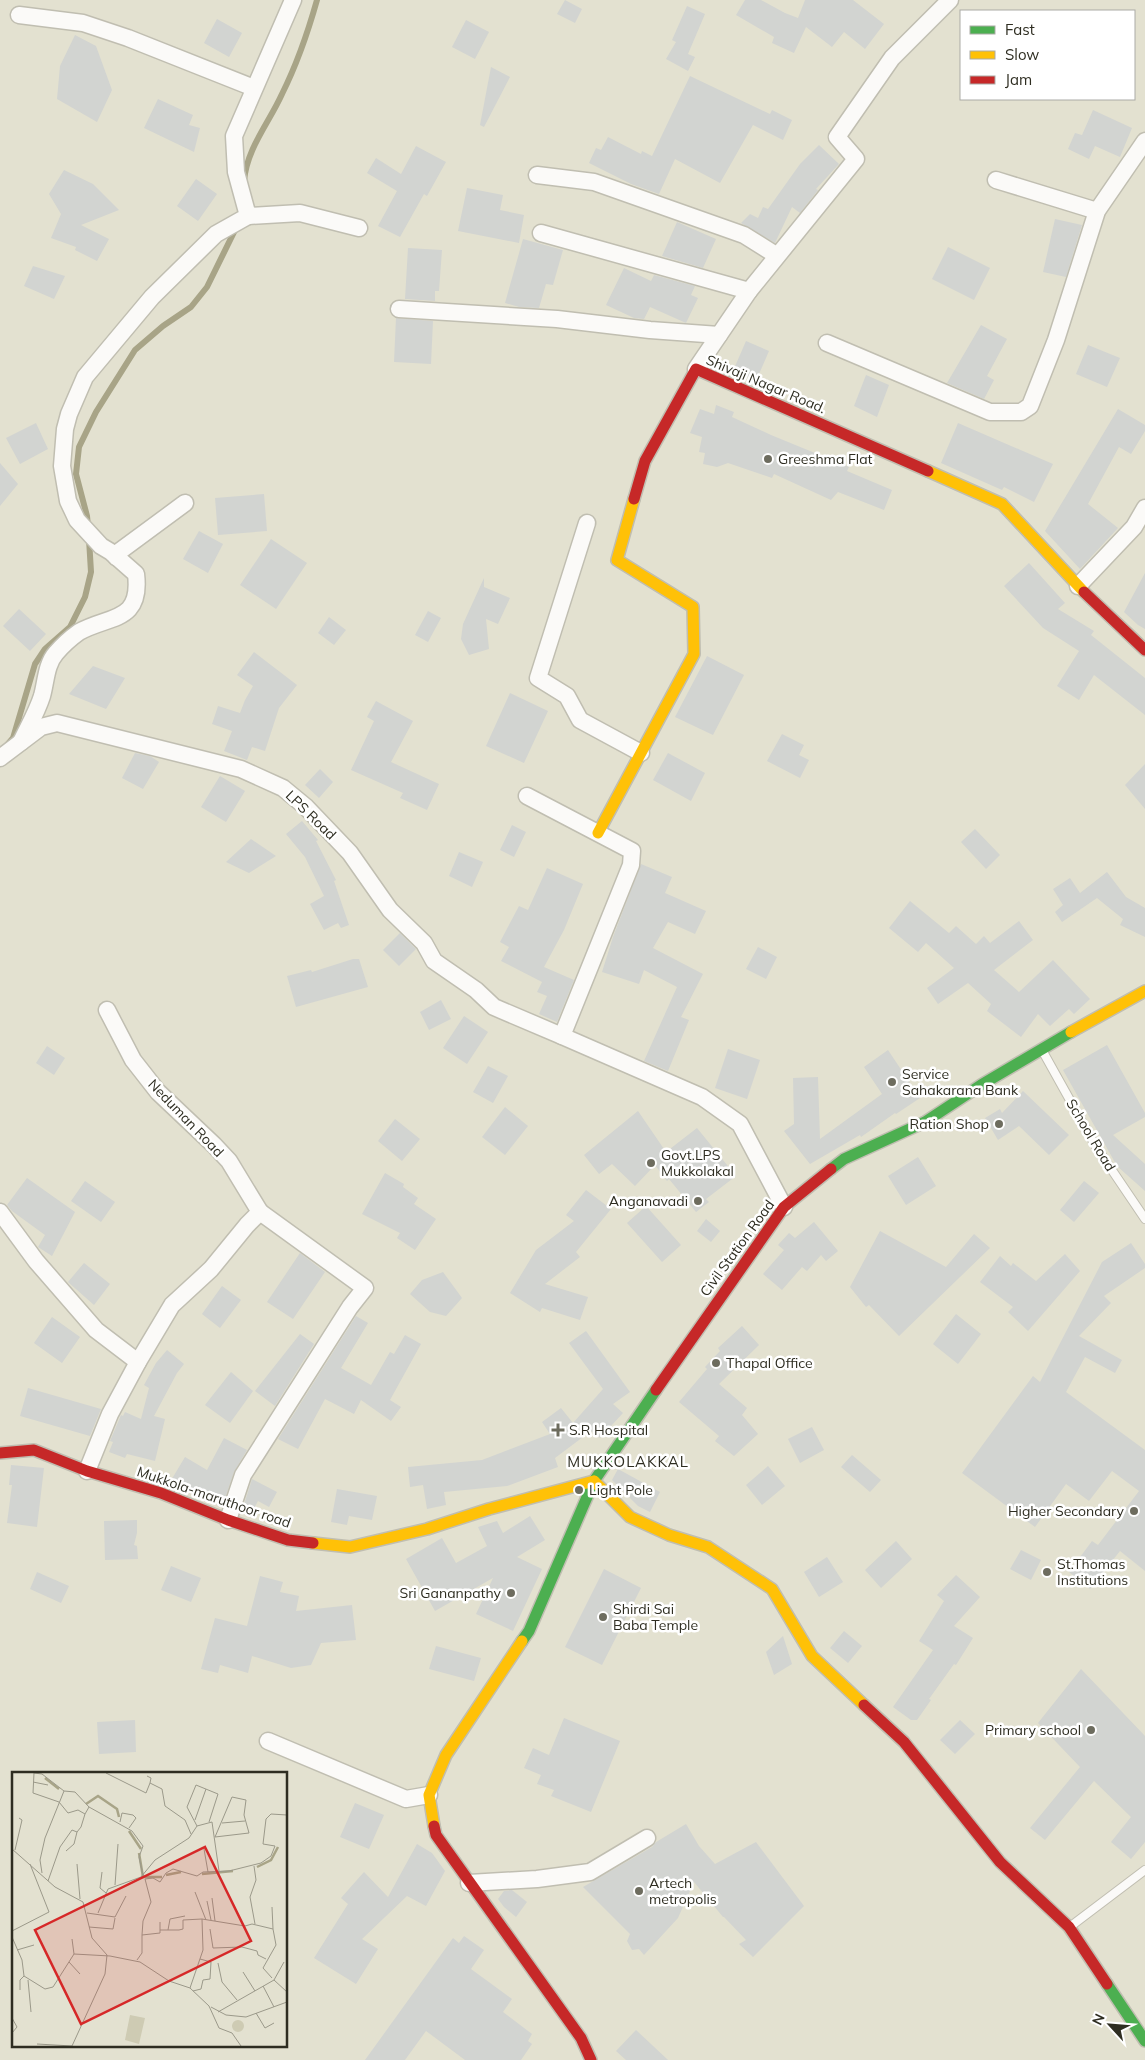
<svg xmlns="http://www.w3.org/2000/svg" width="1145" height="2060" font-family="Mulish,sans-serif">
	<rect width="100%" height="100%" fill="#e3e1d0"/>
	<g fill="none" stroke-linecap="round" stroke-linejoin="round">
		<g stroke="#a8a487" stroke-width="6">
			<path d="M244,181C247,148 269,123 282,94C297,64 308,32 317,0"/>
			<path d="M88,526L87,516L76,474L79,447L96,412L135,350L163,326L191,307L207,287L237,226"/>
			<path d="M7,745L13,738L35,664L45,649L70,627L85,597L91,572L89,539"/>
		</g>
	</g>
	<g fill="#d2d4d1">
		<path d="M565,0L582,9L575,23L557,14Z"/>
		<path d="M745,0H761L785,13L798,18L805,0H853L884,24L865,49L844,32L832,47L806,27L794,53L772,43L774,37L736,15Z"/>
		<path d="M687,6L705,14L688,54L695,57L688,71L666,59L676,42L672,40Z"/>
		<path d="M217,19L242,33L229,57L204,43Z"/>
		<path d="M466,20L489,32L475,59L452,47Z"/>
		<path d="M75,35L96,46L112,90L97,122L57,99L60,66Z"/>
		<path d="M491,67L510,77L484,127L480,125Z"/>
		<path d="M690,76L770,114L772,110L792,120L783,140L753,125L720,183L675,159L659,194L631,184L589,163L596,148L601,150L608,137L641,154L642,151L652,156Z"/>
		<path d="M158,99L193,115L189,125L200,128L194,152L144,128Z"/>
		<path d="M1093,110L1132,128L1120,157L1095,146L1089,159L1068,149L1075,133L1082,135Z"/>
		<path d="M819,145L839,164L816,189L818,190L800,213L792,207L775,243L741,223L750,214L758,218L763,207L768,209L800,164Z"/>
		<path d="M416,146L446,162L427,196L424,194L400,237L378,226L397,191L367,173L376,158L401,174Z"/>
		<path d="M64,170L93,184L119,210L81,225L109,239L97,261L75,250L76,247L51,238L61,214L49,194Z"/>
		<path d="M196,179L217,194L198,221L177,206Z"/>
		<path d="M467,188L503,195L500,210L524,215L519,243L458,231Z"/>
		<path d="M1055,219L1082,225L1066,277L1043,272Z"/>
		<path d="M677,222L716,239L703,268L662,256Z"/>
		<path d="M523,239L563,250L553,285L546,284L539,308L519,307L505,303Z"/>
		<path d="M948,247L990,268L974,300L932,279Z"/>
		<path d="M408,248L442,250L439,291H435V301L405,299Z"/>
		<path d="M33,266L65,276L54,299L24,286Z"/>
		<path d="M624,268L651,281L654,275L695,286L691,295L698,298L686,323L650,307L644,319L634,318L606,305Z"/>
		<path d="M396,318L433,321L431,364L394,362Z"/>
		<path d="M981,325L1007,339L987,376L994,380L984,399L947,383Z"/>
		<path d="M746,341L769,351L756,381L733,371Z"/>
		<path d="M1088,345L1120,358L1107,387L1076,374Z"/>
		<path d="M866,375L889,385L877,417L854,406Z"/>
		<path d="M716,405L734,412L732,417L771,435L849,467L847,471L892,490L884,510L838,492L831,500L774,474L772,478L728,463L717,467L703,464L705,453L699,452L702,437L690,433L700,409L714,414Z"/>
		<path d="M1118,409L1145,425V431L1131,454L1119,447L1088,504L1118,528L1080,569L1045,531Z"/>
		<path d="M36,423L48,449L20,464L6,438Z"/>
		<path d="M958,423L1053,464L1034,502L1004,487L1002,490L941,463Z"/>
		<path d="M0,463L18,484L0,506Z"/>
		<path d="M264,494L267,531L218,535L215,498Z"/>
		<path d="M199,531L223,544L208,573L183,559Z"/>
		<path d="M271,539L307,563L276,609L240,585Z"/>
		<path d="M1029,563L1065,603L1058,609L1094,631L1091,635L1145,678V715L1094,675L1079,700L1057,686L1079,651L1043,628L1004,586Z"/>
		<path d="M1145,573V629L1138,625L1124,612Z"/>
		<path d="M484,578V587L510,598L498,624L486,619L489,649L469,655L461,639L463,624Z"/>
		<path d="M19,609L46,634L30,651L3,626Z"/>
		<path d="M428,611L441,618L428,642L415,635Z"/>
		<path d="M329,617L346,630L334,645L318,633Z"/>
		<path d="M254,652L297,685L279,708L265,751L252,747L247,760L224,751L232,731L212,724L218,706L240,713L245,700L253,686L237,675Z"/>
		<path d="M707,656L744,675L713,735L675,717Z"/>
		<path d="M93,666L125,678L106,709L69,694Z"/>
		<path d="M510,693L548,711L524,763L486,746Z"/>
		<path d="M376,701L413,721L391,762L439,784L427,810L400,798L403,793L351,770L374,721L367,717Z"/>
		<path d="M782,734L804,745L799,755L809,760L800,778L767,761Z"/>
		<path d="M135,753L150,756L159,762L143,789L122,778Z"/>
		<path d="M668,753L705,773L691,801L653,780Z"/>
		<path d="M1145,764V809L1125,785Z"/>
		<path d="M320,769L333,782L319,798L305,785Z"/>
		<path d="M220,776L245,791L226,822L201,807Z"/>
		<path d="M302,821L318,840L316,841L336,880L334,881L349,925L341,928L338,923L324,930L310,904L324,896L305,857L286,834Z"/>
		<path d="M512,825L526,832L514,857L500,850Z"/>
		<path d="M975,829L1000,855L986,869L961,842Z"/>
		<path d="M251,839L276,856L249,873L226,862Z"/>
		<path d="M459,852L483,862L472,887L449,876Z"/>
		<path d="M641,864L672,877L665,893L706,911L695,934L668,922L653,948L703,974L681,1017L689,1020L668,1071L644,1061L677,987L644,970L639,984L602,972L613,937Z"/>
		<path d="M547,868L583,884L564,930L544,967L574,980L557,1022L539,1014L547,996L537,992L542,982L501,961L509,947L500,942L519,906L528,910Z"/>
		<path d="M1107,872L1126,897L1145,908V937L1120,925L1123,919L1097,898L1062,922L1055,912L1063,905L1053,889L1070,878L1080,893Z"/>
		<path d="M910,901L949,933L956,926L976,944L984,936L990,943L1019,921L1033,940L994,970L1019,992L1053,960L1090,999L1074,1014L1069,1009L1050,1026L1038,1014L1021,1037L987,1011L991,1004L968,983L938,1004L927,988L954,968L926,943L918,952L889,928Z"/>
		<path d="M400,933L416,949L399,966L383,950Z"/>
		<path d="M758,947L777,957L766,979L746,969Z"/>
		<path d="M353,959H359L368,987L296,1007L287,976L311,970L312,972Z"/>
		<path d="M441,1000L451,1019L429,1030L420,1012Z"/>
		<path d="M464,1016L488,1032L467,1064L443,1048Z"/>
		<path d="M1107,1045L1145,1113V1117L1113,1135L1145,1164V1191L1117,1166L1063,1070Z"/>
		<path d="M47,1046L65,1058L54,1075L36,1063Z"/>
		<path d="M728,1049L760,1060L747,1099L715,1088Z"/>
		<path d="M888,1050L920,1098L896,1114L895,1113L861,1137L860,1135L810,1164L784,1131L794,1124L793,1078L818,1077L820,1139L882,1094L864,1067Z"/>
		<path d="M488,1066L508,1076L493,1103L473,1092Z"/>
		<path d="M1023,1091L1069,1135L1049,1155L1019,1126L998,1140L985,1118L1000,1109L1002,1113Z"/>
		<path d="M505,1107L528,1126L505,1155L482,1137Z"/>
		<path d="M638,1111L666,1152L697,1128L736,1176L706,1199L709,1202L696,1212L669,1179L667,1181L655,1165L635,1186L612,1164L599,1174L584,1155Z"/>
		<path d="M395,1119L420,1139L402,1161L378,1141Z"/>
		<path d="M918,1157L936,1186L906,1205L888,1176Z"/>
		<path d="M385,1173L404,1184L403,1187L418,1198L414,1204L436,1219L415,1250L397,1238L400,1233L362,1214Z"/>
		<path d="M27,1178L75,1212L52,1256L38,1247L45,1235L12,1211L7,1205Z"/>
		<path d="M85,1181L115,1202L101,1222L71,1201Z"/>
		<path d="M1084,1181L1099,1193L1074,1222L1060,1210Z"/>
		<path d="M586,1190L611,1209L576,1252L580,1257L545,1284L588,1297L580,1320L542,1308L540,1312L510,1293L536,1250L574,1221L566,1215Z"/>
		<path d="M646,1206L681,1245L662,1262L627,1223Z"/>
		<path d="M706,1219L720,1231L711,1242L697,1231Z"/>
		<path d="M814,1222L838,1251L826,1261L821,1255L807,1271L802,1267L782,1290L763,1274L784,1250L778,1245L789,1233L795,1238Z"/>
		<path d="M880,1231L946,1267L974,1234L990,1248L899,1336L869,1305L866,1307L850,1287Z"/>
		<path d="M1131,1243L1145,1264V1268L1104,1296L1111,1303L1079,1336L1122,1360L1115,1373L1085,1357L1066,1392L1145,1450V1571L1120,1551L1090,1589L1069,1572L1092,1541L1098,1545L1139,1491L1112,1471L1089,1501L1066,1484L1035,1527L962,1473L1033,1376L1040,1382L1102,1262Z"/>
		<path d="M300,1253L325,1272L293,1319L267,1302Z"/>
		<path d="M1065,1254L1080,1271L1028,1331L1008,1312L1013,1307L980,1282L1000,1256L1011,1266L1013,1263L1036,1281Z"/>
		<path d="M84,1263L110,1284L94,1305L68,1282Z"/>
		<path d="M443,1272L462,1298L446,1316L430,1312L410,1294L422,1280Z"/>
		<path d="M222,1286L241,1300L220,1328L202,1314Z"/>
		<path d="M956,1314L981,1334L958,1364L933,1344Z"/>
		<path d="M356,1316L368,1323L341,1368L371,1385L390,1352L394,1354L405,1335L421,1344L390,1400L401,1407L391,1421L361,1400L354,1414L325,1399L298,1449L278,1439Z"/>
		<path d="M52,1317L80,1337L62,1363L34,1343Z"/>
		<path d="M742,1326L759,1345L719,1384L747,1408L742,1415L758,1434L734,1456L715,1441L719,1436L679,1402L707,1369L705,1367L720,1351L718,1348Z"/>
		<path d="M586,1331L630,1392L613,1404L623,1413L600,1438L591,1431L555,1458L558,1467L507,1486L444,1492L446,1505L427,1509L423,1485L410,1487L408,1467L482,1460L550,1434L542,1422L561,1408L573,1423L603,1389L569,1343Z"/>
		<path d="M300,1334L314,1344L275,1406L255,1391Z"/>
		<path d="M167,1350L184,1364L177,1373L154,1416L165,1419L155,1461L127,1454L125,1458L109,1452L113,1442L110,1441L121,1415L123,1416L125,1412L141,1419L149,1388L144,1385L156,1363Z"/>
		<path d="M231,1372L253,1391L230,1423L205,1405Z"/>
		<path d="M28,1388L101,1409L90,1436L20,1416Z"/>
		<path d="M812,1427L824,1450L800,1463L788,1439Z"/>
		<path d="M224,1438L247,1450L234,1472L223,1504L170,1482L185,1457L207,1470Z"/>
		<path d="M852,1455L881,1480L870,1492L841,1467Z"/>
		<path d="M11,1465L44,1468L37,1527L7,1523L12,1485H9Z"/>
		<path d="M768,1466L785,1486L762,1505L746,1485Z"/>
		<path d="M618,1469L660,1492L650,1512L638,1506L612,1480Z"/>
		<path d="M252,1479L277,1492L269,1507L258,1501L251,1514L242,1511Z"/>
		<path d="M337,1489L377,1496L372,1520L349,1516L347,1525L331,1522Z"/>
		<path d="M530,1516L545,1540L517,1557L542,1569L513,1631L476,1614L493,1578L435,1611L406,1559L442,1538L456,1563L487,1546L478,1527L497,1521L503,1533Z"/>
		<path d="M137,1520V1533L134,1545L137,1546L138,1559L105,1560L104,1521Z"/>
		<path d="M896,1541L912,1559L881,1588L865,1570Z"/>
		<path d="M1021,1550L1041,1560L1031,1580L1010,1569Z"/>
		<path d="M827,1557L843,1582L819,1597L804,1572Z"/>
		<path d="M171,1566L201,1578L191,1602L161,1590Z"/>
		<path d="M604,1569L641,1588L602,1665L565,1647Z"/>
		<path d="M37,1572L69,1586L61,1603L30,1589Z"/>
		<path d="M956,1575L980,1597L954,1626L973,1638L956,1665L954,1664L929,1699L931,1700L917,1720H911L893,1707L933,1650L919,1641L944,1601L937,1595Z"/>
		<path d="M260,1576L283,1582L280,1592L299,1596L296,1611L352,1605L356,1640L321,1643L311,1665L291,1668L252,1656L248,1673L220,1665L218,1673L201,1669L215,1618L247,1626Z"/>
		<path d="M844,1631L862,1646L848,1663L830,1648Z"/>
		<path d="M783,1636L792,1664L774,1675L766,1652Z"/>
		<path d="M436,1646L481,1658L474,1681L429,1669Z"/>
		<path d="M1081,1669L1145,1736V1842L1131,1859L1111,1842L1131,1817L1094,1781L1045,1840L1030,1828L1080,1767L1038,1723Z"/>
		<path d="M564,1718L620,1741L591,1812L551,1796L554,1790L537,1784L541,1775L524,1768L533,1748L549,1755Z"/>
		<path d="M135,1720L136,1752L99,1754L97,1722Z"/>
		<path d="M960,1720L975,1734L955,1754L940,1740Z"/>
		<path d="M355,1803L384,1815L369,1849L340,1837Z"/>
		<path d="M686,1824L699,1846L715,1864L756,1842L804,1906L753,1957L739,1944L746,1940L724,1917H723L694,1882L678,1918L644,1955L639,1949L632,1950L627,1941L630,1934L583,1887L652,1847L656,1842Z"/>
		<path d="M417,1844L432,1853L445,1871L426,1906L407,1896L362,1939L378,1949L356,1984L314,1958L348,1904L341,1898L364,1872L388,1897Z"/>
		<path d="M512,1890L527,1902L516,1917L504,1907L498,1899L504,1891Z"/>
		<path d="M464,1936L484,1950L471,1969L512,1999L503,2012L532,2034L528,2041L532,2044L521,2060H465L426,2031L405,2060H365L453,1938L459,1943Z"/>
		<path d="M636,2030L668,2060H626L616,2051Z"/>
	</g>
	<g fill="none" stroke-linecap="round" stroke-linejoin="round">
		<defs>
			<g id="lane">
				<path d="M1042,1050L1095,1145L1145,1219"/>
				<path d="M1071,1926L1145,1870"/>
			</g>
			<g id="street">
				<path d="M19,15L83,23L128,38L254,88"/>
				<path d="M537,175L594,182L744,235L776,255"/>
				<path d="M996,180L1097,211"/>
				<path d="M248,216L300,213L359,228"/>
				<path d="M541,233L749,291"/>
				<path d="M399,309L557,319L650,330L719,335"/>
				<path d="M827,343L990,412H1021L1030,406L1056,340L1097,211L1145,141"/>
				<path d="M696,369L749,291L856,159L837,137L892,58L950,0"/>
				<path d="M587,523L538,678L567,696L580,720L641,753"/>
				<path d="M116,557L120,551L185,503"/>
				<path d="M1078,586L1134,527L1145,508"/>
				<path d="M21,742C28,727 37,712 42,696C46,682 46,664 56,653C62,646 72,637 79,632C109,615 142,623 136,574L111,552L101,546L77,520L68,501L62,466L65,429L69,414L85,377L152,297L216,234L248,216L236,172L234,136L293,0"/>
				<path d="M0,758L41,727L57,723L241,769L283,788L306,807L350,853L390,910L424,943L434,961L476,990L494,1007L562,1036"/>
				<path d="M527,796L632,851L631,865L562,1036L702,1097L740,1124L784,1207"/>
				<path d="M0,1212L36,1261L96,1330L138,1362"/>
				<path d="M87,1471L110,1414L138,1362L172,1305L211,1269L247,1225L260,1212L229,1161L214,1145L158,1092L133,1060L107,1010"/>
				<path d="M228,1520L243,1475L350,1307L365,1288L260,1212"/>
				<path d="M268,1741L406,1799L429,1795"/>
				<path d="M469,1883L537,1879L590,1872L647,1838"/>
			</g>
			<g id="fast">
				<path d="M831,1169L844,1159L925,1122L981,1085L1071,1032"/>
				<path d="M522,1641L529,1631L594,1481L656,1390"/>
				<path d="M1107,1984L1145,2041"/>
			</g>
			<g id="slow">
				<path d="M928,471L1002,504L1084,592"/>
				<path d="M598,833L694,654L693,607L617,560L634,499"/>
				<path d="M1071,1032L1145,991"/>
				<path d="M594,1481L630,1517L669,1535L708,1547L772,1589L812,1656L864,1705"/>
				<path d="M313,1543L350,1547L427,1529L489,1509L594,1481"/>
				<path d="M434,1826L429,1795L446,1755L522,1641"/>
			</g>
			<g id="jam">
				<path d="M634,499L645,461L696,369L928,471"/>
				<path d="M1084,592L1145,650"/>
				<path d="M656,1390L784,1207L831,1169"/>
				<path d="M0,1453L34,1450L87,1471L161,1493L228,1520L288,1540L313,1543"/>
				<path d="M864,1705L904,1742L1000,1862L1069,1927L1107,1984"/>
				<path d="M434,1826L436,1835L581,2038L591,2060"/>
			</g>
		</defs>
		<use href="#lane" stroke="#c0beb1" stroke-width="10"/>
		<use href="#street" stroke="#c0beb1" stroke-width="19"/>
		<use href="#fast" stroke="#c0beb1" stroke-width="14"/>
		<use href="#slow" stroke="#c0beb1" stroke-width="14"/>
		<use href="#jam" stroke="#c0beb1" stroke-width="14"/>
		<use href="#lane" stroke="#fbfaf8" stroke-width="8"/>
		<use href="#street" stroke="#fbfaf8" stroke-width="16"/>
		<use href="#fast" stroke="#4caf50" stroke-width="11"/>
		<use href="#slow" stroke="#ffc107" stroke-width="11"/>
		<use href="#jam" stroke="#c62828" stroke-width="11"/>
	</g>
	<g fill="#6d6c5e" stroke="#fff" stroke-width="2">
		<circle cx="768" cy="459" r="5"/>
		<circle cx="892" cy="1082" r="5"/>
		<circle cx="999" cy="1124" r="5"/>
		<circle cx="651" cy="1163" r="5"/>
		<circle cx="698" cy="1201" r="5"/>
		<circle cx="716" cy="1363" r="5"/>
		<path d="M555.5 1422.5h5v5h5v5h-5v5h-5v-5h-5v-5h5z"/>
		<circle cx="579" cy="1490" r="5"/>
		<circle cx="1134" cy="1511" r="5"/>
		<circle cx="1047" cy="1572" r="5"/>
		<circle cx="511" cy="1593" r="5"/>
		<circle cx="603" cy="1617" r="5"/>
		<circle cx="1091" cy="1730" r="5"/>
		<circle cx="639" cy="1891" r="5"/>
	</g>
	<g text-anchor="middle" stroke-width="5" stroke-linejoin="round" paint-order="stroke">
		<g font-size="14" fill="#2e2d21" stroke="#fff">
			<text transform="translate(766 384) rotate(23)" y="5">Shivaji Nagar Road.</text>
			<text transform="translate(311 815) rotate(44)" y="5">LPS Road</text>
			<text transform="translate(186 1118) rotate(46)" y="5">Neduman Road</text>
			<text transform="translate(1091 1135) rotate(59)" y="5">School Road</text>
			<text transform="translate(737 1248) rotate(-54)" y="5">Civil Station Road</text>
			<text transform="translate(214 1497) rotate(19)" y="5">Mukkola-maruthoor road</text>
		</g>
		<g font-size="14" fill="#2e2d21" stroke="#fff" text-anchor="start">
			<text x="778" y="464">Greeshma Flat</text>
			<text x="902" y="1079">Service<tspan x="902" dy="16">Sahakarana Bank</tspan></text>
			<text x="989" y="1129" text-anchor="end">Ration Shop</text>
			<text x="661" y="1160">Govt.LPS<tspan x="661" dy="16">Mukkolakal</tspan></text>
			<text x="688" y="1206" text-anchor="end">Anganavadi</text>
			<text x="726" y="1368">Thapal Office</text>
			<text x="569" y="1435">S.R Hospital</text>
			<text x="589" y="1495">Light Pole</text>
			<text x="1124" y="1516" text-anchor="end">Higher Secondary</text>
			<text x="1057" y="1569">St.Thomas<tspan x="1057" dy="16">Institutions</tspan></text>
			<text x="501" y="1598" text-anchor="end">Sri Gananpathy</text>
			<text x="613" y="1614">Shirdi Sai<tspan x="613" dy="16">Baba Temple</tspan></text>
			<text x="1081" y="1735" text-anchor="end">Primary school</text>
			<text x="649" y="1888">Artech<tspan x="649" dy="16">metropolis</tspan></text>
		</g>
		<g font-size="15" letter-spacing="1" fill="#2e2d21" stroke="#fff">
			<text x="628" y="1467">MUKKOLAKKAL</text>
		</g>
	</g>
	<g transform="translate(12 1772)">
		<rect width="275" height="275" fill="#e3e1d0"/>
		<path d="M118,243L133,246L127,272L113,268ZM220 254a6 6 0 1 1 12 0a6 6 0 1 1-12 0Z" fill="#cecbb3"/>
		<path fill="none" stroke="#a8a487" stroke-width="2.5" d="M33,6L47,17M74,32L86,24L105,37L107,45M117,59L129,77M127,81L131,105H150M245,95L259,88L266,75M190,102L221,99M154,103L169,100"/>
		<path fill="none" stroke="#9b998a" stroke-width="1" d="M22,1L30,2L52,19L63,20L77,35L120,59L131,74L127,85L131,103M22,1L21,21L47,30L56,41L66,38L73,42L77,35M94,1L134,21L138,11M135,4L139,6L138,11L150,17L153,34L173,48L179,62M21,10L36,13M220,25L234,28L232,43L237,61L203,65ZM183,48L194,17M108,50L110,41L121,43L124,46L117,56M210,51L233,49M185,54L175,35L184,13L206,22L197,50M0,77L43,115L71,130L80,166L95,183M192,77L196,100M3,78L10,48L7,46M54,79L62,72L65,60M65,92L68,127M242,94L244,108L238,125L243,152M90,100L88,116L94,121M30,101L28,88L33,66L52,19M133,107L141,106L148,110L154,101L161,97L185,104L191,100L217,99L249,91L259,84L263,74L251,72L254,47L259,42L275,43M36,109L48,75L60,58L65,60L69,55L73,42M103,113L106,72M183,120L194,148M200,126L203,149M195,129L199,148M260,135L261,157M75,141L103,145L114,124M86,141L96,117L129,105L143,88L177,66L185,54L200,50L207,99M190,147L233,154L240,152L261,157L264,173L251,196L260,206M77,155L101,157L103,146M198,157L201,176L230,175L245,179L246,183L254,187M148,158H167L171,157V148L190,147L191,178L178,216M156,158L158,147L173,144M0,159L37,140L18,92M130,163L131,149L139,130L133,107M0,165L10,188L12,204L33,217L41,215L62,182L98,184L128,190L157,209L178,216L197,234L207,256L220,261L229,274M60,167L62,182M5,178L22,173M125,188L130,181V163L148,161V150M57,190L68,202M206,191L210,210L225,228M231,200L243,219M16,208L19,240M262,208L275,220M251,214L262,235M8,218V208L12,204M181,219L189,217L191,208L198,207L199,190L188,187M199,235L214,243L234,245L275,230M206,240L262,208L272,190M244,241L253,256L262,251M0,246L5,255L0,261M25,272L60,274M60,274L93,202L95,183"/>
		<path fill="#d62828" fill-opacity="0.15" stroke="#d62828" stroke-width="2.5" d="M193,75L239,169L69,252L23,158Z"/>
		<rect width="275" height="275" fill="none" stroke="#2e2d21" stroke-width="2.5"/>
	</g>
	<rect x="960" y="10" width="175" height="90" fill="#ffffff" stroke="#ababa6"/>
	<rect x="970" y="26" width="25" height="8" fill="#4caf50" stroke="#ababa6"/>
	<text x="1005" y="35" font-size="15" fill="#2e2d21">Fast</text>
	<rect x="970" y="51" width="25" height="8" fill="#ffc107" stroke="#ababa6"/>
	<text x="1005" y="60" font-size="15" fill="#2e2d21">Slow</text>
	<rect x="970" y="76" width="25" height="8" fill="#c62828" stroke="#ababa6"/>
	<text x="1005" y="85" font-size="15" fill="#2e2d21">Jam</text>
	<g transform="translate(1110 2025) rotate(296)" stroke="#ffffff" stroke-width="4" paint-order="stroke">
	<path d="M0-4L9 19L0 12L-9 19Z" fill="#2e2d21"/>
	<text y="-8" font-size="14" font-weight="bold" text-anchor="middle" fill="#2e2d21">N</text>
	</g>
</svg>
